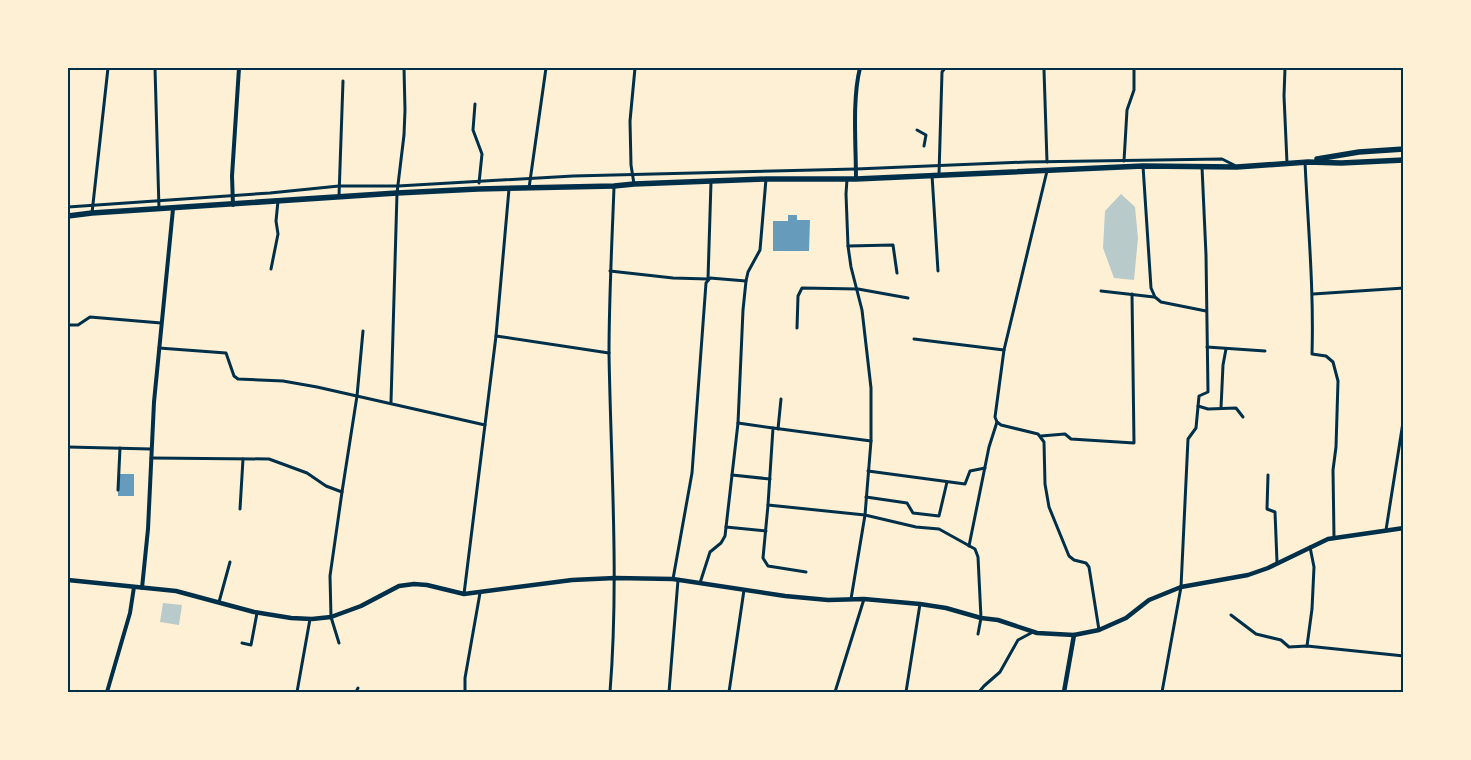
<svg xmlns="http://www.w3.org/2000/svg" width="1471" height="760" font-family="Overpass,sans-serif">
	<rect width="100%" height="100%" fill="#fdf0d5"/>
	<g fill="#b9caca">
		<path d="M1121,194L1135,207L1138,238L1134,280L1114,278L1103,248L1105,211Z"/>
		<path d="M163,603L182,605L179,625L160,622Z"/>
	</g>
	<g fill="#669bbc">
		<path d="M788,215H797V220H810L809,251H773V221H788Z"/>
		<rect x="118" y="474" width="16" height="22"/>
	</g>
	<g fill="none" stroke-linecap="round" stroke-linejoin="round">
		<g stroke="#003049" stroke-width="3">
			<path d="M155,68L159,209"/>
			<path d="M1285,68L1284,96L1287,163"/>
			<path d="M1044,70L1047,162"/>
			<path d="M475,104L473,130L482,154L479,183"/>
			<path d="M917,130L926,135L924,146"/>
			<path d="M1124,161L1127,110L1134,90V68"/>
			<path d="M1305,162C1308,226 1314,290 1312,354L1326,356L1333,362L1338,381L1336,447L1333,470L1334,537"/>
			<path d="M1143,166L1151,288L1155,297L1161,302L1206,311"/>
			<path d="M1047,171L1004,350L995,417L997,422L1001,425L1038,434L1044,442L1045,484L1049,507L1069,556L1074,560L1086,563L1089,567L1099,630"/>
			<path d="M939,174L942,72L945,68H977"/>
			<path d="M932,175L938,271"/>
			<path d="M847,179L846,194L848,246L851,267L862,310L871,388V441L865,515L851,599"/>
			<path d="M634,184L631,165L630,121L635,68"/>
			<path d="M529,188L546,68"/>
			<path d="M339,196L343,81"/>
			<path d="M68,207L270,193L339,186H398L573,176L856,169L1027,162L1222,159L1234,165"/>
			<path d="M92,213L108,68"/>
			<path d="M848,246L893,245L897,273"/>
			<path d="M271,269L278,234L276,221L278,201"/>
			<path d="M610,271L673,278L708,279L711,182"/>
			<path d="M1101,291L1154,297"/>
			<path d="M1313,294L1404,288"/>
			<path d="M68,325H78L90,317L161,323"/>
			<path d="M797,328L798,296L802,288L858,289L908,298"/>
			<path d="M496,336L609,353"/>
			<path d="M914,339L1004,350"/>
			<path d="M1207,347L1265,351"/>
			<path d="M159,348L226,353L234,376L238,379L283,381L317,387L485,425"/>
			<path d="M391,402L397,193L404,135L405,110L404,68"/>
			<path d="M1198,406L1208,409L1236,408L1243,417"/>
			<path d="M1221,408L1223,365L1226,349"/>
			<path d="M738,423L773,428L768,505L865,515L916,527L939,529L975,549L978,557L981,618L978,634"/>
			<path d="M773,428L871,441"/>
			<path d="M778,429L781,399"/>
			<path d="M1041,436L1065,434L1071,439L1134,443L1132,294"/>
			<path d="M68,447L151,449"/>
			<path d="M151,458L269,459L307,473L326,486L342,492"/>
			<path d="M868,471L965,484L970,471L985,468"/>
			<path d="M732,475L770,479"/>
			<path d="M1268,475L1267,509L1275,512L1277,562"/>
			<path d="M118,490L120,448"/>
			<path d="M866,497L907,503L913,513L939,516L947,482"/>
			<path d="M768,505L763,558L768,566L806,572"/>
			<path d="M240,509L243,459"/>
			<path d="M726,527L766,531"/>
			<path d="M1386,530L1404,416"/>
			<path d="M969,546L989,447L997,422"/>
			<path d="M673,579L692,473L706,283L710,278L746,281"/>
			<path d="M700,583L710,552L721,543L725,536L738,423L743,310L746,281L748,272L760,250L766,179"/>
			<path d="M464,594L496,336L509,189"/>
			<path d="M219,602L230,562"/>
			<path d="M1231,615L1256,634L1281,640L1289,647L1307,646L1404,656"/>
			<path d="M242,643L251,645L257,613"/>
			<path d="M339,643L331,617L330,576L342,492L357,396L363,331"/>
			<path d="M1307,646L1312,609L1314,567L1310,547"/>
			<path d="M297,692L310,619"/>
			<path d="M356,692L358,688"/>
			<path d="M465,692V678L480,593"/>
			<path d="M610,692C619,580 611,467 609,354C609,298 612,242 614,187"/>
			<path d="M669,692L678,580"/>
			<path d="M729,692L744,590"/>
			<path d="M835,692L864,599"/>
			<path d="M906,692L920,604"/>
			<path d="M979,692L984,686L1000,672L1018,640L1033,632"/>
			<path d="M1162,692L1181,587L1188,439L1196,428L1199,396L1208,392L1206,255L1202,167"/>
		</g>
		<g stroke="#003049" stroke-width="4">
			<path d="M856,179C856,145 852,99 860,68"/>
			<path d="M233,205L232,176L239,68"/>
			<path d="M142,588L148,529L154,402L173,209"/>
			<path d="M107,692L130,613L134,587"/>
		</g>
		<g stroke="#003049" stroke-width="4.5">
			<path d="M68,580L176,591L254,612L291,618L312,619L331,617L361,606L399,586L414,584L427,585L464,594L572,580L615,578L673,579L785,596L828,600L864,599L920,604L946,608L981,618L998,620L1037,633L1074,635L1099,630L1126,618L1149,600L1181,587L1248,575L1268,568L1328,539L1404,528"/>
			<path d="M1064,692L1074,635"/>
		</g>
		<g stroke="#003049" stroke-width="5.5">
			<path d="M1317,159L1359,152L1404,149"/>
			<path d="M68,216L92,213L397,193L478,189L614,186L634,184L766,179H856L1143,166L1237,167L1308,162L1341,163L1404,160"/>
		</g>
	</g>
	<rect width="1471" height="760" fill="none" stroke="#fdf0d5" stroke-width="138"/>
	<rect x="69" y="69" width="1333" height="622" fill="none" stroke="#003049" stroke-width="2"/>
</svg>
